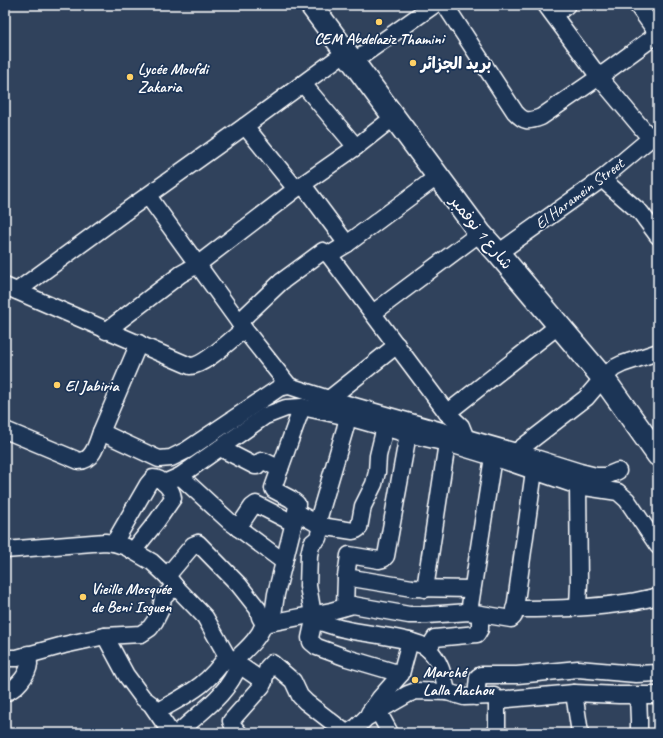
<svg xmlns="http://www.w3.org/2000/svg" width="663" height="738" font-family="Caveat,'Playpen Sans Arabic',sans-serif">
	<rect width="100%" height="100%" fill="#30425c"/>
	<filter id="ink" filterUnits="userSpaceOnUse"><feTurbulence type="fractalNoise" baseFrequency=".025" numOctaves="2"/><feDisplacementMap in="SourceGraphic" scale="8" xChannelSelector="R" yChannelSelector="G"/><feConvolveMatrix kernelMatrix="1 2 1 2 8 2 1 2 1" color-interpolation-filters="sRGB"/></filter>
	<g filter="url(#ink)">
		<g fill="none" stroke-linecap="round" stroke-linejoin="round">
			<defs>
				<g id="minor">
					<path d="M445,5L515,112C524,122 528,122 541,117L599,77L651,39L655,34V30L637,5"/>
					<path d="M546,5L599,77L650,138"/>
					<path d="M555,15L567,5"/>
					<path d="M353,62L434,5"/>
					<path d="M303,84L356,147"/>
					<path d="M245,126L296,189"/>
					<path d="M602,179L641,213L658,236"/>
					<path d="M303,185L347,244"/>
					<path d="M148,196L244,329L289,386"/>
					<path d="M498,253L602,179L658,132"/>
					<path d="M329,255L447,413L461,426L465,436"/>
					<path d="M5,286L190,366C203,367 233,338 244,329"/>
					<path d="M17,291L133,206L245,126L346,52"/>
					<path d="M373,313L480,233"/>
					<path d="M239,322L281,282L323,251L329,255L347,244L438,176"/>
					<path d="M106,331L181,274L197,265L296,189L356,147L394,117"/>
					<path d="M329,399L397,345"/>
					<path d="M447,413L558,326"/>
					<path d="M5,430L79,461C93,461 97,443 101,432L159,459L171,458L187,450L279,388L289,386L329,399L516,452L580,472L596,476H606L618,471"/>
					<path d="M101,432L139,343"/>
					<path d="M220,448L255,466H257L261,461H264L280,469"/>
					<path d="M516,452L586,398L603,378L614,368L622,364L658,352"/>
					<path d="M180,476L229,521L284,562"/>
					<path d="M164,483L180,476L265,416L286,408L302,407L348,417L408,434L447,443L493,457L578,486L618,492L627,500L658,546"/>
					<path d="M578,486L579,583L578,607"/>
					<path d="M296,512L321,526L353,531L356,530L359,528L363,506L374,484L377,472L378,456L385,427"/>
					<path d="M317,524L345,429L348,417"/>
					<path d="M321,526L318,538L312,543L311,546L309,555L308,586L314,620L310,638L311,642L317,647L347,658L401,674"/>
					<path d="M238,528L252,507L256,504L293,523"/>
					<path d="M114,543L148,484L153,478C162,478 172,489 173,498L157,521L133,551"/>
					<path d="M5,550L105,542L114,543L126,547L152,562L167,576L175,586L205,617L227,656L233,662L245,669L264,682"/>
					<path d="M167,576L193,545L198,543L239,585L258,609L260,617L264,624"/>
					<path d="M346,577L412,588L472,589"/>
					<path d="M425,589L447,443"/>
					<path d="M345,607L346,577L349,555L379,560L383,559L386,556L408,434"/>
					<path d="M514,609C559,609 615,608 658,596"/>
					<path d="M469,612L493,457"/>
					<path d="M314,620C324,623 334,627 344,629C363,634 414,638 427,648C440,659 444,677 447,692"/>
					<path d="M272,622L276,594L296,514L297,504L291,499L274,490L273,488L302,407"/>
					<path d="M264,624L331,611L353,605L409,615H427L469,612L511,619L514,616L534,471"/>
					<path d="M105,636L126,675L143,698L151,704L171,733"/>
					<path d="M428,649L435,638L477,634L480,629V614"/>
					<path d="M5,658H17L64,645L105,636L141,634L150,628L155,621L161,609L163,598L175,586"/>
					<path d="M233,662C245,650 258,640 264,624"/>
					<path d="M5,693C16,689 28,675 29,664C29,661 28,657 28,654"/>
					<path d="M574,693L580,733"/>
					<path d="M638,696L639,720V733"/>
					<path d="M476,697L478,677L481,675H517L578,669L636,674L658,673"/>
					<path d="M497,700V733"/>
					<path d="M378,711L390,733"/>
					<path d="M157,712C187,694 206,687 227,656"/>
					<path d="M369,713L380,698L401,674L410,641"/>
					<path d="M178,733C202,710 226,697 239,665"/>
					<path d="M239,733L233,726L231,721L262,686L268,667L272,663L293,681L300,696L306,702L346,733"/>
					<path d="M347,733L357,727L366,718L408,694L416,691L447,692L464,697L494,696L497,700L574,693L619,695H658"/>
				</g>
				<path id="secondary" d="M311,5L480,233L498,253L603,378L658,455"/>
			</defs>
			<use href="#minor" stroke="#fff" stroke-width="19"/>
			<use href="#secondary" stroke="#fff" stroke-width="25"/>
			<use href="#minor" stroke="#1d3557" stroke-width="16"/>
			<use href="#secondary" stroke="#1d3557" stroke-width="22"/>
		</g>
	</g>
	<g fill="#ffd166" stroke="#1d3557" stroke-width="1.5">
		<circle cx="379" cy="22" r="4"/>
		<circle cx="413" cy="63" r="4"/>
		<circle cx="130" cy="77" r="4"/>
		<circle cx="57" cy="385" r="4"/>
		<circle cx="83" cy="597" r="4"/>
		<circle cx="415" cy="680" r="4"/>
	</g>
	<g text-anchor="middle" stroke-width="3.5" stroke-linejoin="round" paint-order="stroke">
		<g font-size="16" font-weight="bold" fill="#fff" stroke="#1d3557" text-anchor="start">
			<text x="379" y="44" text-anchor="middle">CEM Abdelaziz Thamini</text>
			<text x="421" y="69">بريد الجزائر</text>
			<text x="138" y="74">Lycée Moufdi<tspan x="138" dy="18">Zakaria</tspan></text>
			<text x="65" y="391">El Jabiria</text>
			<text x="91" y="594">Vieille Mosquée<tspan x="91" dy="18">de Beni Isguen</tspan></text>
			<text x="423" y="677">Marché<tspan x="423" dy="18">Lalla Aachou</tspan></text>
		</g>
		<g font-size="16" fill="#fff" stroke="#1d3557">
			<text transform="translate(579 193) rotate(-37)" y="6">El Haramein Street</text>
			<text transform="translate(482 232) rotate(51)" y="6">شارع 1 نوفمبر</text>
		</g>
	</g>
	<rect width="663" height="738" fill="none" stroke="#1d3557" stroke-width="20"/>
	<rect x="10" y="10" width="643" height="718" fill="none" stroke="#fff" stroke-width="1.5" filter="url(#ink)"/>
</svg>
